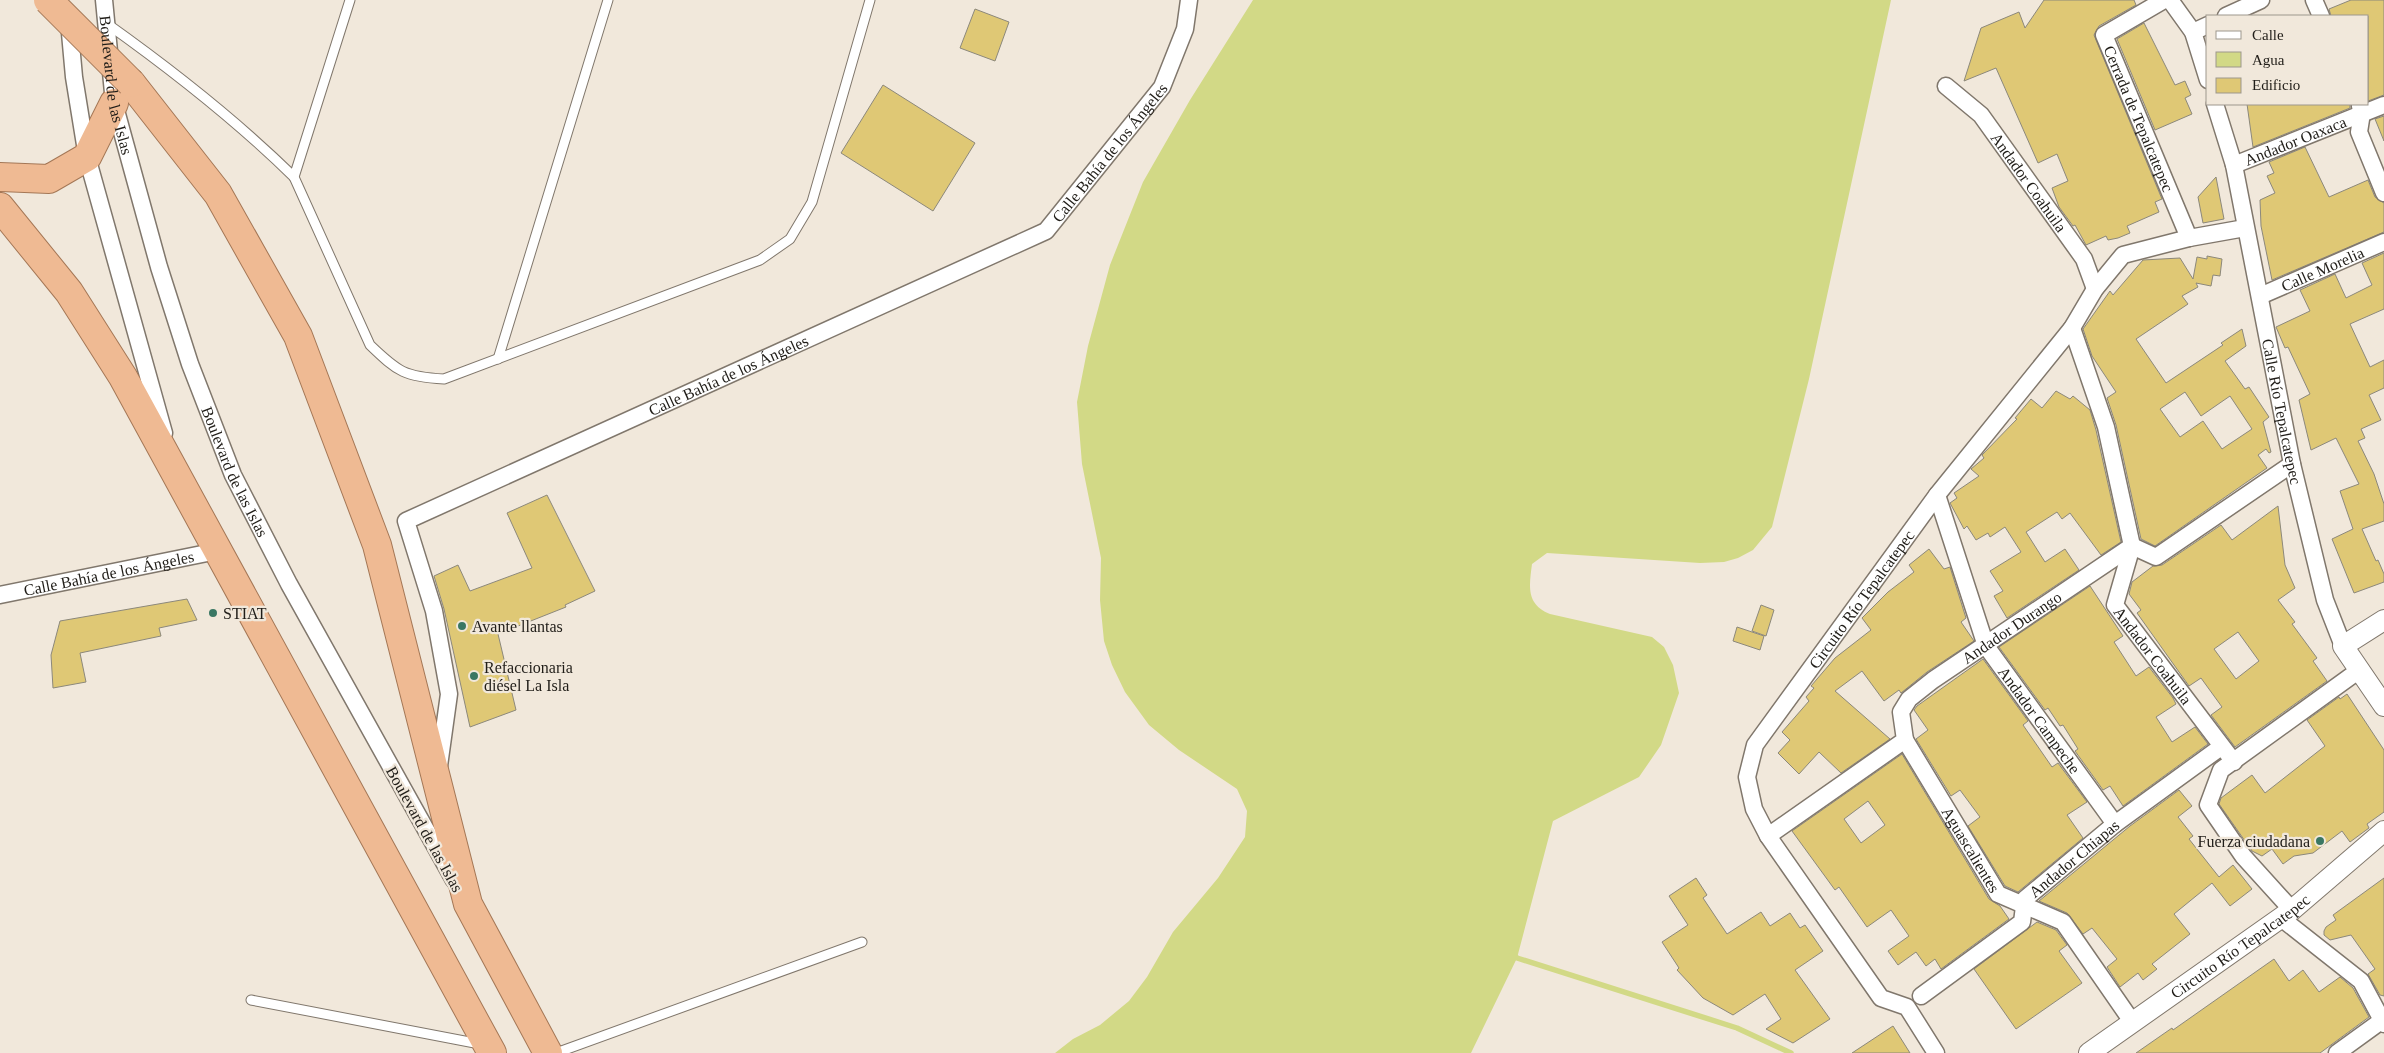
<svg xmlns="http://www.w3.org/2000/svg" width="2384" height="1053" font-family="'Times New Roman',serif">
	<rect width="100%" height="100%" fill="#f1e8db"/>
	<path fill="#d2d986" d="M1253,0H1891L1809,379L1772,527L1753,550L1738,558L1724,562L1700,563L1547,553L1532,564C1529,587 1526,604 1550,614L1652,637L1664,647L1673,665L1679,693L1661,745L1639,777L1553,821L1517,958L1471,1053H1055L1073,1039L1100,1025L1129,1001L1147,977L1173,932L1218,878L1245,837L1247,811L1237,789L1179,750L1149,725L1125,692L1112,665L1104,641L1100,600L1101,558L1082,464L1077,402L1088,346L1110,265L1143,182L1190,100Z"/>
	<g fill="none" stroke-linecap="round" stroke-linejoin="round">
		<path stroke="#d2d986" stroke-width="5.5" d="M1512,953L1517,958L1737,1028L1791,1053"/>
	</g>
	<g fill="#dfc875" stroke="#8c887b" fill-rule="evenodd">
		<path d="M2044,0H2134L2136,5L2099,26L2094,35L2162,199L2155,202L2159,212L2127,226L2130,233L2118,238L2108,240L2106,236L2086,245L2075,225L2073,226L2059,207L2052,188L2068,181L2057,154L2038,163L1996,68L1964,81L1981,28L2019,12L2025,28Z"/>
		<path d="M2351,0H2384V95L2368,101V16H2331L2329,9Z"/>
		<path d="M975,9L1009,22L995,61L960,48Z"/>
		<path d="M2144,23L2175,85L2185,81L2191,95L2185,98L2192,114L2155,130L2117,39Z"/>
		<path d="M883,85L975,143L933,211L841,153Z"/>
		<path d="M2247,104H2350V108L2253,147Z"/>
		<path d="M2384,116V141L2375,119Z"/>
		<path d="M2305,147L2329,197L2368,180L2375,197L2384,203V232L2272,280L2261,226L2260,200L2275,193L2267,176L2274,173L2269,162Z"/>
		<path d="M2216,177L2224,219L2203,223L2198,197Z"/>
		<path d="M2384,253V309L2350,324L2370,367L2384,360V388L2369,395L2381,420L2361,429L2365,438L2358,441L2374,474L2384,504V521L2362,529L2376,561L2378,560L2384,574V582L2354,593L2332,539L2353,529L2340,491L2359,484L2336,438L2311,450L2299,400L2310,394L2288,347L2285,348L2276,327L2310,311L2300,290L2335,274L2346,298L2372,285L2362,263Z"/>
		<path d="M2207,256L2222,259L2220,276L2213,275L2211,286L2196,283L2198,287L2182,296L2188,304L2136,339L2166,383L2223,345L2221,343L2242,329L2246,346L2225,361L2245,389L2249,387L2269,417L2263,422L2271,452L2269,453L2266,449L2258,455L2267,468L2155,546L2141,539L2116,425L2107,398L2116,392L2092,356L2083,329L2110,291L2113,295L2143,260L2180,258L2193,279L2197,257L2207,259ZM2185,392L2201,416L2230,396L2252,429L2222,449L2203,421L2180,437L2160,409Z"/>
		<path d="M2056,391L2070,399L2073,396L2090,410L2096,430L2121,542L2101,555L2070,513L2062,519L2057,512L2026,532L2045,562L2065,549L2079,570L2007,618L1994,596L2003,591L1990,571L2021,552L2005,527L1990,537L1988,533L1976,540L1967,526L1964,529L1950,503L1957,498L1954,493L1979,476L1971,469L1984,458L1982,455L2017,419L2015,418L2031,399L2042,408Z"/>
		<path d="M547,495L595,591L565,605L566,607L498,634L516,710L470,727L444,609L434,576L458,565L470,591L532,568L507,513Z"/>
		<path d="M2278,506L2285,565L2295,588L2278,600L2295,622L2292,624L2317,658L2313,661L2327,681L2235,747L2211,715L2222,707L2201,678L2189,686L2137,613L2141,610L2129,594L2132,582L2153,566L2162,565L2221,525L2232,540ZM2238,632L2259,661L2236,679L2214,649Z"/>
		<path d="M1929,549L1944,569L1950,567L1966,618L1961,622L1974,641L1927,672L1901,693L1899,690L1884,701L1862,671L1835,691L1890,739L1841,773L1819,752L1799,774L1778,753L1790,740L1782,732L1809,701L1806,697L1814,688L1811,686L1835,658L1871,630L1862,618L1888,592L1914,572L1909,565Z"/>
		<path d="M2090,586L2123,636L2114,642L2136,676L2149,667L2173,698L2176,704L2156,717L2172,742L2195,727L2208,744L2123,806L2110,786L2103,790L2075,751L2078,749L2063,725L2060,726L2048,708L2045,710L1999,647Z"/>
		<path d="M187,599L197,620L159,628L161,636L80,653L86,682L53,688L51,655L60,621Z"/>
		<path d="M1761,605L1774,610L1766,636L1752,631Z"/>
		<path d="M1737,627L1764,636L1760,650L1733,641Z"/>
		<path d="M1983,659L2028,721L2023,725L2052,767L2058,763L2087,802L2067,815L2083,838L2018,892L2005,886L1968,826L1980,817L1960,790L1951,796L1916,739L1928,730L1914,710L1917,706Z"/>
		<path d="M2347,694L2384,750V812L2367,824L2369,828L2350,842L2342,831L2313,853L2294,856L2283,864L2272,849L2262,856L2252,851L2219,804L2221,798L2252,775L2265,793L2325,746L2307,720L2339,697L2340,699Z"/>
		<path d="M1902,754L1989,899L2000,906L2009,919L1941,969L1935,959L1926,966L1916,952L1898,965L1888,951L1909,936L1891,910L1867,927L1839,887L1835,890L1792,831ZM1868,801L1885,825L1861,843L1844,819Z"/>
		<path d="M2179,790L2192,806L2178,817L2193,836L2189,839L2219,877L2233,865L2252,889L2230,906L2212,883L2174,914L2190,934L2152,964L2157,969L2143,980L2138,973L2120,987L2107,967L2117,959L2092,928L2083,934L2067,913L2039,901L2130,826Z"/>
		<path d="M1696,878L1707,895L1703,898L1727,934L1761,912L1770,926L1790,913L1800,928L1805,925L1823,951L1795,970L1830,1019L1793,1043L1766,1029L1781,1019L1765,994L1733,1015L1703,998L1677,970L1679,968L1662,942L1688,925L1669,896Z"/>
		<path d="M2384,878V996L2380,995L2368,974L2375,969L2351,935L2330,940L2324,935V931L2326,927L2336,920L2333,915Z"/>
		<path d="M2037,922L2056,930L2067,945L2059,951L2082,983L2016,1029L1974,969Z"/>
		<path d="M2274,959L2289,981L2303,970L2319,992L2340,977L2353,988L2369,1017L2320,1053H2136L2172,1028L2173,1030Z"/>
		<path d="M1893,1026L1910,1053H1852Z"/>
	</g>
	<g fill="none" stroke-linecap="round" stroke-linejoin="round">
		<defs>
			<g id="service">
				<path d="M106,23C172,70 236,120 294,177L350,0"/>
				<path d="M294,177L370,345C398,372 405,377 444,379L760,260L790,239L812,202L870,0"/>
				<path d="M498,359L608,0"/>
				<path d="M251,1000L480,1044"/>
				<path d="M556,1053L862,942"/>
			</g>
			<g id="minor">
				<path id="s1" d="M104,0L114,103L159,267L190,364L233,475L289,584L454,880"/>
				<path id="s2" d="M2164,0L2104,35L2189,238"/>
				<path d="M2170,0L2193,32L2208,80"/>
				<path d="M2314,0L2321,16"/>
				<path d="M2226,16L2261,0"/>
				<path d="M69,22L74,77L87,157L164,433"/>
				<path d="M2193,32L2208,25"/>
				<path id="s3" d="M1946,86L1981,115L2084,259L2095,289"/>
				<path id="s4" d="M2215,104L2234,165L2292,464L2325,600L2343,646"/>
				<path d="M2360,106L2362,113L2359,132L2384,193"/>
				<path id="s5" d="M2234,165L2384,105"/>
				<path id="s6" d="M2260,296L2384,242"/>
				<path id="s7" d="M2072,328L2106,427L2132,546L2115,605L2234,762"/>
				<path id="s8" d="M1937,495L1986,646L2115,824"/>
				<path id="s9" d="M0,595L217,551"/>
				<path id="s10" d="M1905,740L1998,894L2063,922L2133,1023"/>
				<path id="s11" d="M439,766L449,694L434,611L406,521L1046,231L1162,87L1185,29L1189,0"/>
				<path id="s12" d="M1768,836L1905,740L1901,712L1909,699L1933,680L2132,546L2156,557L2292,464"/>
				<path d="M2292,910L2243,856L2208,805L2221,770L2358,671"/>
				<path d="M2281,918L2361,981L2384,1024"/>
				<path id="s13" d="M1921,996L2022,922L2025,899L2115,824L2221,747"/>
				<path id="s14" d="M1936,1053L1907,1007L1881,998L1768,836L1754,809L1747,777L1755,745L1937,495L2072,328L2095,289L2123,255L2189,238L2245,228"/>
				<path d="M2337,1053L2384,1019"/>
			</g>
			<g id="tertiary">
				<path d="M2384,620L2343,646L2384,706"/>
				<path id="s15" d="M2089,1053L2292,910L2384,831"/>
			</g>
			<g id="trunk">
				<path d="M131,83L218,194L298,336L377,545L468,904L548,1053"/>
				<path d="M0,177L49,179L87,157L114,103"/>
				<path d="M0,207L69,292L123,377L492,1053"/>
			</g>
		</defs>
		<use href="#service" stroke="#80776c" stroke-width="11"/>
		<use href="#minor" stroke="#80776c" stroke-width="19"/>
		<use href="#tertiary" stroke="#80776c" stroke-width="22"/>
		<use href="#trunk" stroke="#a47756" stroke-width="30"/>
		<use href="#service" stroke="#fff" stroke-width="9"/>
		<use href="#minor" stroke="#fff" stroke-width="16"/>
		<use href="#tertiary" stroke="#fff" stroke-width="20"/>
		<use href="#trunk" stroke="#efba93" stroke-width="28"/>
		<defs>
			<path id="trunk-bridge" d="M48,0L131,83"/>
		</defs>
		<use href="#trunk-bridge" stroke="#a47756" stroke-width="30" stroke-linecap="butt"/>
		<use href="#trunk-bridge" stroke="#efba93" stroke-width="28"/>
	</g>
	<g fill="#3a7763" stroke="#f1e8db" stroke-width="2">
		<circle cx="213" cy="613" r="5"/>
		<circle cx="462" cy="626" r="5"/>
		<circle cx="474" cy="676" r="5"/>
		<circle cx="2320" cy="841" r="5"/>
	</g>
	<g text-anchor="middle" stroke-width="4.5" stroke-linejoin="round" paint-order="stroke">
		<g font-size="16" fill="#201d18" stroke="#f1e8db">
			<text dy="6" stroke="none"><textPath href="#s1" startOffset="86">Boulevard de las Islas</textPath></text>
			<text dy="6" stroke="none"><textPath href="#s2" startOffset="160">Cerrada de Tepalcatepec</textPath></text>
			<text dy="6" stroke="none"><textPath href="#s5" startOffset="66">Andador Oaxaca</textPath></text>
			<text dy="6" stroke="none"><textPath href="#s11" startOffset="1055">Calle Bahía de los Ángeles</textPath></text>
			<text dy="6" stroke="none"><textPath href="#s3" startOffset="128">Andador Coahuila</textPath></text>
			<text dy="6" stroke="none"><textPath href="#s6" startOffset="68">Calle Morelia</textPath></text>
			<text dy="6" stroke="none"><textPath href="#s11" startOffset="605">Calle Bahía de los Ángeles</textPath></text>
			<text dy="6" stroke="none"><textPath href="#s4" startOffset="315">Calle Río Tepalcatepec</textPath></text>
			<text dy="6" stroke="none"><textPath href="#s1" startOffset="492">Boulevard de las Islas</textPath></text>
			<text dy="6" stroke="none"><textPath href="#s9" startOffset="111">Calle Bahía de los Ángeles</textPath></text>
			<text dy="6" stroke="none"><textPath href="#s14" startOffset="556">Circuito Río Tepalcatepec</textPath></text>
			<text dy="6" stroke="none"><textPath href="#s12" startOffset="336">Andador Durango</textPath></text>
			<text dy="6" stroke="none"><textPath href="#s7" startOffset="351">Andador Coahuila</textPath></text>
			<text dy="6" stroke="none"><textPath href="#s8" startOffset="250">Andador Campeche</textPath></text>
			<text transform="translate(425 829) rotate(61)" y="6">Boulevard de las Islas</text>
			<text dy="6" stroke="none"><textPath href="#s10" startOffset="128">Aguascalientes</textPath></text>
			<text dy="6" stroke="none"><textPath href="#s13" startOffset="212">Andador Chiapas</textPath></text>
			<text dy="6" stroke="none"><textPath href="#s15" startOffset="185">Circuito Río Tepalcatepec</textPath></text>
		</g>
		<g font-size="16" fill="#201d18" stroke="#f1e8db" text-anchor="start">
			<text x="223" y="619">STIAT</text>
			<text x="472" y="632">Avante llantas</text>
			<text x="484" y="673">Refaccionaria<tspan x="484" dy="18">diésel La Isla</tspan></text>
			<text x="2310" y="847" text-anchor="end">Fuerza ciudadana</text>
		</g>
	</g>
	<rect x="2206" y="15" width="162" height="90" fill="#f1e8db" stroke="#9d978d"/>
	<rect x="2216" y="31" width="25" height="8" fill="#ffffff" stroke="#9d978d"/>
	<text x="2252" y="40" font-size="15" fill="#201d18">Calle</text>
	<rect x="2216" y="52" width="25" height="15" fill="#d2d986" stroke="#9d978d"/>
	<text x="2252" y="65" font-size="15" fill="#201d18">Agua</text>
	<rect x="2216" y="78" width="25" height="15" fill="#dfc875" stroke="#9d978d"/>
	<text x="2252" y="90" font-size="15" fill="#201d18">Edificio</text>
</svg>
